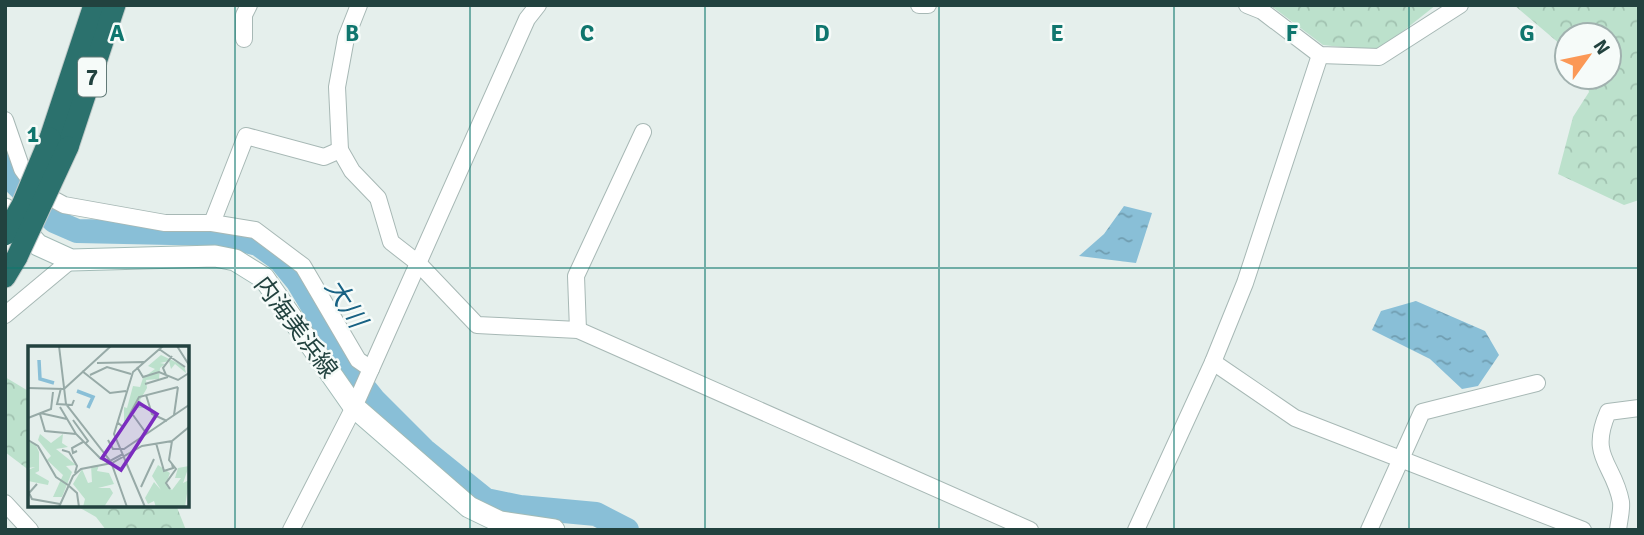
<svg xmlns="http://www.w3.org/2000/svg" width="1644" height="535" font-family="Signika,'Noto Sans JP',sans-serif">
	<defs>
		<pattern id="forest-crowns" width="20" height="18" patternUnits="userSpaceOnUse" patternTransform="scale(1.75)"><rect width="20" height="18" fill="#bce1cc"/><path d="M2 6a3 3 0 1 1 6 0M12 15a3 3 0 1 1 6 0" fill="none" stroke="#a1c2b0"/></pattern>
		<pattern id="water-ripples" width="26" height="14" patternUnits="userSpaceOnUse" patternTransform="scale(1.75)"><rect width="26" height="14" fill="#89bfd7"/><path d="M2 4q2-2 4 0t4 0M15 11q2-2 4 0t4 0" fill="none" stroke="#709db0"/></pattern>
	</defs>
	<rect width="100%" height="100%" fill="#e5efec"/>
	<g fill="url(#forest-crowns)">
		<path d="M1270,5H1436L1378,51L1323,45Z"/>
		<path d="M1514,5H1639V200L1624,205L1558,174L1573,117L1589,92L1585,77H1609V35H1567V50Z"/>
		<path d="M5,377L30,392V471L5,452Z"/>
		<path d="M75,505H176L186,530H106L96,517Z"/>
	</g>
	<g fill="url(#water-ripples)">
		<path d="M1124,206L1152,213L1136,263L1079,256L1104,234Z"/>
		<path d="M1416,301L1485,331L1499,355L1478,386L1462,389L1430,359L1372,330L1381,311Z"/>
	</g>
	<g fill="none" stroke-linecap="round" stroke-linejoin="round">
		<path stroke="#89bfd7" stroke-width="24" d="M5,153L16,184L54,221L77,231L218,234L258,244L280,260L298,282L354,375L374,400L424,450L486,500L520,507L596,514L627,530"/>
		<defs>
			<g id="street">
				<path d="M359,5L346,38L337,87L340,150L352,171L378,198L391,242L418,263L477,325L578,330L1030,530"/>
				<path d="M919,5H928"/>
				<path d="M1247,5L1262,11L1320,55L1379,57L1460,5"/>
				<path d="M244,39V15L249,5"/>
				<path d="M5,120L22,169L38,191L64,205L165,223H212L255,230L303,266L358,360L371,369"/>
				<path d="M212,223L246,136L324,157L340,150"/>
				<path d="M5,315L71,260"/>
				<path d="M578,330L576,276L643,132"/>
				<path d="M1213,362L1295,418L1583,530"/>
				<path d="M5,503L30,530"/>
				<path d="M291,530L354,407L527,19L538,5"/>
				<path d="M1136,530L1213,362L1245,283L1320,55"/>
				<path d="M1369,530L1422,412L1537,383"/>
				<path d="M1618,530C1619,521 1622,510 1621,502C1614,463 1588,458 1608,412L1639,408"/>
			</g>
			<path id="secondary" d="M5,209L38,245L71,260L215,256L235,260L264,278L354,407L469,507L500,522L554,530"/>
			<g id="highway">
				<path d="M50,138L94,5"/>
				<path d="M68,147L115,5"/>
				<path d="M5,277L17,257"/>
			</g>
		</defs>
		<use href="#street" stroke="#a7b8b5" stroke-width="18"/>
		<use href="#secondary" stroke="#a2bbb7" stroke-width="23"/>
		<use href="#highway" stroke="#c1cac9" stroke-width="23"/>
		<use href="#street" stroke="#fff" stroke-width="16"/>
		<use href="#secondary" stroke="#fff" stroke-width="21"/>
		<use href="#highway" stroke="#2b716d" stroke-width="21"/>
		<defs>
			<g id="highway-bridge">
				<path d="M5,235L22,205L50,138"/>
				<path d="M17,257L68,147"/>
			</g>
		</defs>
		<use href="#highway-bridge" stroke="#c1cac9" stroke-width="23" stroke-linecap="butt"/>
		<use href="#highway-bridge" stroke="#2b716d" stroke-width="21"/>
	</g>
	<path fill="none" stroke="#0f766e" stroke-width="2" stroke-opacity="0.55" d="M235,5V530M470,5V530M705,5V530M939,5V530M1174,5V530M1409,5V530M5,268H1639"/>
	<g text-anchor="middle" stroke-width="5" stroke-linejoin="round" paint-order="stroke">
		<rect fill="#f6fbf9" stroke="#627a77" stroke-width="2" x="78" y="57.5" width="28" height="39" rx="5"/>
		<g font-size="23" font-weight="bold" fill="#22423f">
			<text x="92" y="85">7</text>
		</g>
		<g font-size="24" fill="#22423f" stroke="#f6fbf9">
			<text transform="translate(296 327) rotate(53)" y="8">内海美浜線</text>
		</g>
		<g font-size="26" font-style="italic" fill="#176183" stroke="#f6fbf9">
			<text transform="translate(346 303) rotate(57)" y="9">大川</text>
		</g>
	</g>
	<g transform="translate(28 346)">
		<rect width="161" height="161" fill="#e5efec"/>
		<path d="M133,9L156,20L158,27L147,18L143,23L141,15L132,17L137,18L132,22L131,33L118,34L119,42L112,54L117,62H106L96,76V61L99,62L105,40L112,41L115,32L127,23L120,20ZM12,88L23,97L35,88L34,97L40,101L28,103L48,119L38,120L44,126L34,151H25L35,129L19,114L23,110L10,94ZM0,96L7,97L11,106V125L7,127L21,135L20,139L0,135V124L7,121L0,122ZM71,119L69,125L81,127L86,138L70,142H82L85,147L76,161H55L57,153L45,138L54,123L60,137L64,136L63,120ZM130,119L142,127L138,138L144,144L153,132H147L150,122L161,120L155,137L161,134L157,161H128L126,155L120,158L117,152L126,136L133,144L124,130Z" fill="#bce1cc"/>
		<path fill="none" stroke="#89bfd7" stroke-width="3.5" d="M11,14L12,33L26,37M49,45L65,51L60,62"/>
		<path fill="none" stroke="#97aaa7" stroke-width="2" d="M31,0L38,58L83,116L99,161M149,0L161,19M131,3L157,21M69,17L116,16M109,21L115,31L131,26L150,34L161,27M54,25L82,47L98,45M62,29L79,21L103,28M138,29L135,22L144,10M117,38L140,31M0,42L36,43L83,0M33,42L29,58L44,59L46,54M118,49L124,68L139,75M32,61L48,88L73,113L82,115L95,108M12,67L39,73M12,68L17,85L48,88M105,69L118,87M146,69L150,41M0,72L23,63L25,46M45,74L60,95L57,98M89,76L95,81L111,51L150,41M0,94L10,100L28,131L40,139M80,94L85,103H96L161,59M128,97L136,125L145,122L144,118M34,104L41,106L49,120L47,127M49,105L45,107L44,102L55,96M9,138L1,147L4,153L32,158M40,139L49,147L51,161M113,141L126,113M142,143L138,137L148,123L141,114L144,95M31,161L45,130L53,123L84,117L114,100L144,95L161,81M117,161L86,88L105,26L135,0"/>
		<path fill="#7b2cbf" fill-opacity="0.15" stroke="#7b2cbf" stroke-width="3.5" d="M111,57L129,68L93,124L74,112Z"/>
		<rect width="161" height="161" fill="none" stroke="#22423f" stroke-width="3.5"/>
	</g>
	<g font-size="23" text-anchor="middle" font-weight="bold" fill="#0f766e" stroke="#f6fbf9" stroke-width="5" stroke-linejoin="round" paint-order="stroke">
		<text x="117" y="41">A</text>
		<text x="352" y="41">B</text>
		<text x="587" y="41">C</text>
		<text x="822" y="41">D</text>
		<text x="1057" y="41">E</text>
		<text x="1292" y="41">F</text>
		<text x="1527" y="41">G</text>
		<text x="33" y="142">1</text>
	</g>
	<rect width="1644" height="535" fill="none" stroke="#22423f" stroke-width="14"/>
	<g transform="translate(1588 56) rotate(57)"><circle r="33" fill="#f6fbf9" stroke="#a1b1af" stroke-width="2"/>
	<path d="M0-5L12 26L0 18L-12 26Z" fill="#fb9856"/>
	<text y="-10" font-size="19" font-weight="bold" text-anchor="middle" fill="#22423f">N</text>
	</g>
</svg>
